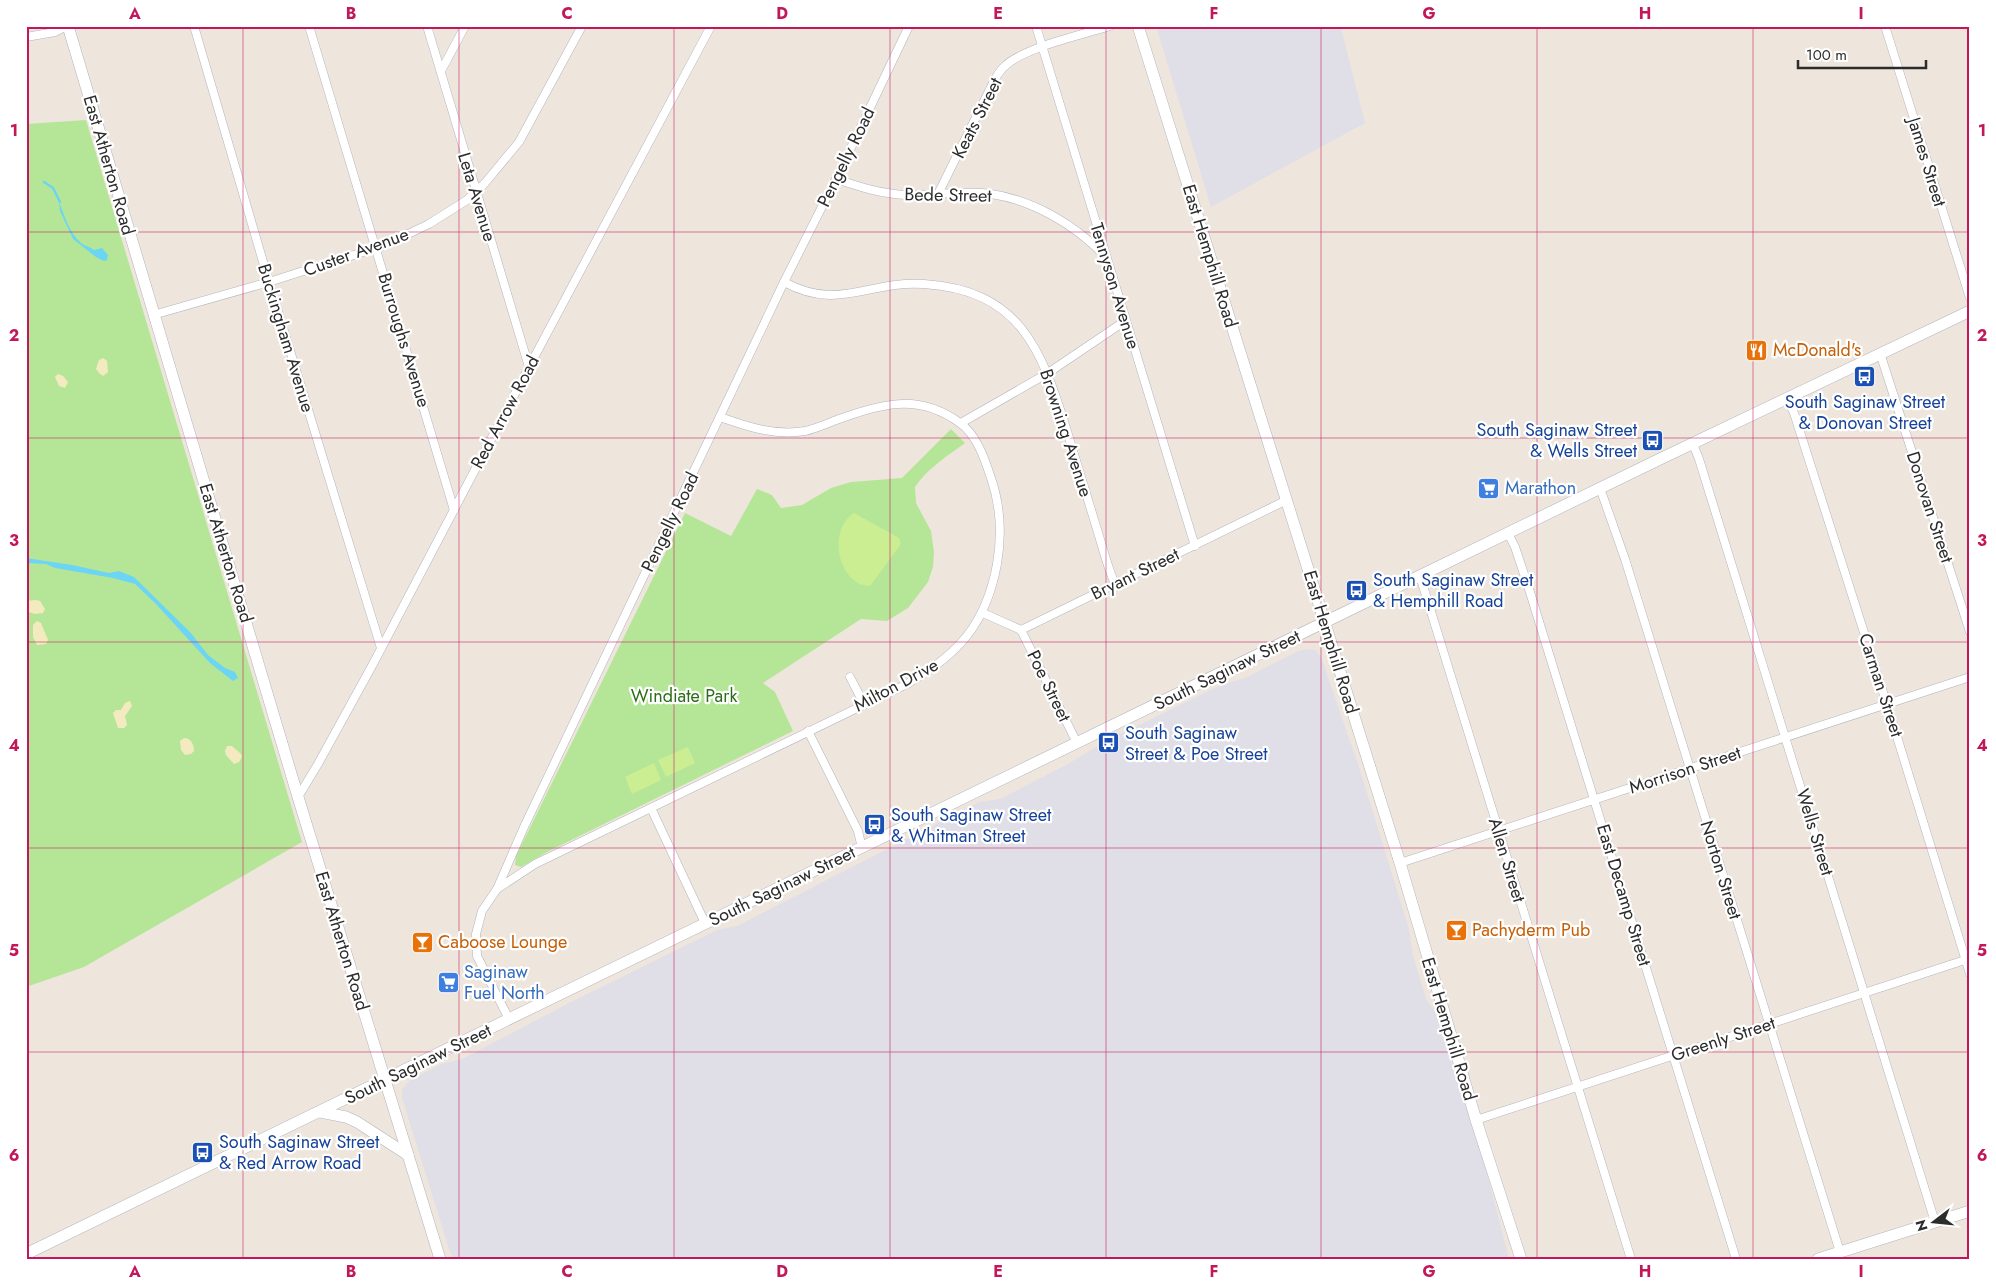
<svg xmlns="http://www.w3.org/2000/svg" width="1996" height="1285" font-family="Jost,sans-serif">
	<rect width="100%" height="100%" fill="#eee6dd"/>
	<g fill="#e0dee6">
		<path d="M1156,26H1345L1341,28L1365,123L1211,207Z"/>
		<path d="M1309,649L1315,650L1321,657L1359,767L1409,929L1413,956L1427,1001L1434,1009L1485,1166L1509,1259H454L450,1252L402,1098V1089L410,1080L442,1064L462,1059L569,1003L717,930L737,926L971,806L979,802L1000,799L1066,765L1108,740L1221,685L1245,678L1298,651Z"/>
	</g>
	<g fill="#b5e698">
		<path d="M86,120L302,842L84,967L26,987V124Z"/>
		<path d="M951,429L965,443C946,457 928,468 915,487L916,503L931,531L934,552L933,567L928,582L908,608L887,621L861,619L763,683L775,692L793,731L547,852L521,867L515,865L516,856L685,513L731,536L757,489L772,495L781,508L802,505L831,488L851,482L902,478Z"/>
	</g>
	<g fill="#f4eabf">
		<path d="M103,358L107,361L108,372L103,376L99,373L96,369L99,360Z"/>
		<path d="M58,374L63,376L68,382L65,388L59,386L55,377Z"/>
		<path d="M36,600L40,601L45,609L43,613L35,614L26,611V601Z"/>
		<path d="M37,621L41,623L48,640L46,644L37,645L33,637V625Z"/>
		<path d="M130,701L132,706L125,716L127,725L124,728H118L113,713L116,710H121L125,703Z"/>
		<path d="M184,738C191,738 194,745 194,751L191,754L185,755L181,750L180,741Z"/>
		<path d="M227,746H232L241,754L242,757L239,762L234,764L226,755L225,751Z"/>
	</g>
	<g fill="#cbee93">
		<path d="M854,513L899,538L901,544L870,586C866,585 861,585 858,583C835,570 831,527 854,513Z"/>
		<path d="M688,747L695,763L666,777L658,760Z"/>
		<path d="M654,763L661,780L632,794L625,777Z"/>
	</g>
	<g fill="#6cd5f4">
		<path d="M59,202C64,214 69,233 81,243C85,246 90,247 94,250L102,248L108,255L107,260L104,261L96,257L73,239L60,211Z"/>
		<path d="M26,558L72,565L109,573L119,571L134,577L190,632L208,655L225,668L235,672L238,678L233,681L210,663L155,603L135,584L113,578L55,568L46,564L26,563Z"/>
	</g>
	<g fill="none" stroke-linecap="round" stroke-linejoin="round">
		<path stroke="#6cd5f4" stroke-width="2.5" d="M44,182L53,188L60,202"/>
		<defs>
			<g id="street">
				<path d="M194,26L266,272L381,648"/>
				<path d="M309,26L454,510"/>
				<path d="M427,26L529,367"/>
				<path d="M1036,26L1195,546"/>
				<path d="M1885,26L1970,298"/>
				<path d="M26,37L55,32L67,26"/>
				<path d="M441,71L465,26"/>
				<path d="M836,179C860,187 881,194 907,195C935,196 963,190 991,194C1033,200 1075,225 1104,255"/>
				<path d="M939,192L995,79C998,74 1001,69 1005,66C1025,47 1082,35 1110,26"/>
				<path d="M784,282C839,312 869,280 924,284C1019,290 1041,348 1066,428C1076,461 1086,494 1096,526C1102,545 1107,566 1115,584"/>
				<path d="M153,315L269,282L385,245L429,224L467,200L485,183L519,142L582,26"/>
				<path d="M1880,353L1970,632"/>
				<path d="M1787,398L1794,413L1890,714L1970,974"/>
				<path d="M961,423L1048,373L1125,321"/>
				<path d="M1693,444L1699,459L1935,1222"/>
				<path d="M1600,488L1625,559L1840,1252"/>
				<path d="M1508,533L1515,547L1529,589L1736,1259"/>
				<path d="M1420,576L1631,1259"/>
				<path d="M983,613L1021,630L1287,500"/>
				<path d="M1021,630L1077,743"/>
				<path d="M850,677L864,704"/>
				<path d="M808,731L858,831L862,848"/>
				<path d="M298,797L318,764L373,664L529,367L711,26"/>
				<path d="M651,808L705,923"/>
				<path d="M1400,863L1970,677"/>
				<path d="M497,889L535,864L907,684C959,654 986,624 997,564C1002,535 1001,507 991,478C985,460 977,435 960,423C921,395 887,402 845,417C832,421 819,428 805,431C775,436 748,427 720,417"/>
				<path d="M509,1019L477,956L476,934L482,911L497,889L524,827L784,282L836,179L909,26"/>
				<path d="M1476,1120L1968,959"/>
			</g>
			<g id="secondary">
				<path d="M68,26L298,797L440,1259"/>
				<path d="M1138,26L1400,863L1476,1120L1521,1259"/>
				<path d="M320,1112L346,1117L357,1122L408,1155"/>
				<path d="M26,1254L1660,459L1970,311"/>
				<path d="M1818,1259L1970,1211"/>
			</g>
		</defs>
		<use href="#street" stroke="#b1b4c0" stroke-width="9"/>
		<use href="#secondary" stroke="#b1b4c0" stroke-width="12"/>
		<use href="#street" stroke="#fff" stroke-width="8"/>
		<use href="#secondary" stroke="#fff" stroke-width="11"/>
	</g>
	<path fill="none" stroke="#c2185b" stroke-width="1" stroke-opacity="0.55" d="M243,26V1259M459,26V1259M674,26V1259M890,26V1259M1106,26V1259M1321,26V1259M1537,26V1259M1753,26V1259M26,232H1970M26,438H1970M26,642H1970M26,848H1970M26,1052H1970"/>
	<defs>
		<symbol id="restaurant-square" viewBox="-11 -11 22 22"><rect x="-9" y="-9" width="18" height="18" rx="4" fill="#e8710a" stroke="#fff"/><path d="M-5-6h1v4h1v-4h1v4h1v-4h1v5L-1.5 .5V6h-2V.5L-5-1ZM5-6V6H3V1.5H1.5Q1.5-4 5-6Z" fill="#fff"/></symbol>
		<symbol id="bus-square" viewBox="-11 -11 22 22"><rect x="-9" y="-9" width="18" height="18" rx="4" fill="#1a4fb4" stroke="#fff"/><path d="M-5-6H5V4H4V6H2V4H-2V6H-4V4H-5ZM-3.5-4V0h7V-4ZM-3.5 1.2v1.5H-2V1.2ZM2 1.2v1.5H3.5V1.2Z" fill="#fff"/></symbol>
		<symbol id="supermarket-square" viewBox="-11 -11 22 22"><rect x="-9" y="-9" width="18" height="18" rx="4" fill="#3f7fe0" stroke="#fff"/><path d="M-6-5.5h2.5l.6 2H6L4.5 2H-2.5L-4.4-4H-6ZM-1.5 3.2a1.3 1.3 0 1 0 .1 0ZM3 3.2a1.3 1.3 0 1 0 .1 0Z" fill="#fff"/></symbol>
		<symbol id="bar-square" viewBox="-11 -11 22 22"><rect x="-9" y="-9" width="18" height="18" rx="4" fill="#e8710a" stroke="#fff"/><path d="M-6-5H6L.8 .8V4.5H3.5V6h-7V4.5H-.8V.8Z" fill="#fff"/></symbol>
	</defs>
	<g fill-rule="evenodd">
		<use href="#restaurant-square" x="1744" y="338" width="25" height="25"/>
		<use href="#bus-square" x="1852" y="364" width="25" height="25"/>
		<use href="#bus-square" x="1640" y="428" width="25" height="25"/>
		<use href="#supermarket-square" x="1476" y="476" width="25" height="25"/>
		<use href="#bus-square" x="1344" y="578" width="25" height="25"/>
		<use href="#bus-square" x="1096" y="730" width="25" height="25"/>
		<use href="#bus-square" x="862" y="812" width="25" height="25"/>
		<use href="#bar-square" x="1444" y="918" width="25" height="25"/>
		<use href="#bar-square" x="410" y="930" width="25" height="25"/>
		<use href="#supermarket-square" x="436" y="970" width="25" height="25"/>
		<use href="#bus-square" x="190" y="1140" width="25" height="25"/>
	</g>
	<g text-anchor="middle" stroke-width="4.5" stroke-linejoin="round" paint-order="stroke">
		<g font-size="18" fill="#2c2c2c" stroke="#fff">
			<text transform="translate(977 118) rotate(-63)" y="6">Keats Street</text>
			<text transform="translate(846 157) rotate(-64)" y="6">Pengelly Road</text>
			<text transform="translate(1927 162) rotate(73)" y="6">James Street</text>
			<text transform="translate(109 165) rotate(74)" y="6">East Atherton Road</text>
			<text transform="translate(948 195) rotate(1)" y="6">Bede Street</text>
			<text transform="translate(477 197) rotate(73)" y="6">Leta Avenue</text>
			<text transform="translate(356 252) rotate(-20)" y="6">Custer Avenue</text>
			<text transform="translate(1210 256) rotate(73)" y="6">East Hemphill Road</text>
			<text transform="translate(1115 286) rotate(73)" y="6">Tennyson Avenue</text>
			<text transform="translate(286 338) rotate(73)" y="6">Buckingham Avenue</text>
			<text transform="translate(404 340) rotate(73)" y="6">Burroughs Avenue</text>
			<text transform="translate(505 412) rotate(-62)" y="6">Red Arrow Road</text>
			<text transform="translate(1066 433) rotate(72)" y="6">Browning Avenue</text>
			<text transform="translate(1930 507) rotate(72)" y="6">Donovan Street</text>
			<text transform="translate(670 522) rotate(-64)" y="6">Pengelly Road</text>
			<text transform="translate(226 553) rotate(73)" y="6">East Atherton Road</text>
			<text transform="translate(1135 574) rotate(-26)" y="6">Bryant Street</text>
			<text transform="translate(1331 642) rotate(73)" y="6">East Hemphill Road</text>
			<text transform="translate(1227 670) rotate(-26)" y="6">South Saginaw Street</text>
			<text transform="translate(896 685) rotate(-28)" y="6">Milton Drive</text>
			<text transform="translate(1881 685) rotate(72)" y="6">Carman Street</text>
			<text transform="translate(1049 686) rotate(64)" y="6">Poe Street</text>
			<text transform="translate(1685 770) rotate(-18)" y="6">Morrison Street</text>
			<text transform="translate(1815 832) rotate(73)" y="6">Wells Street</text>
			<text transform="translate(1507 860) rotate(73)" y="6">Allen Street</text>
			<text transform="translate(1721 870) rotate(73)" y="6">Norton Street</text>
			<text transform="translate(782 886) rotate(-26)" y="6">South Saginaw Street</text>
			<text transform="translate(1624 895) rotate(73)" y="6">East Decamp Street</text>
			<text transform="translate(342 941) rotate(73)" y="6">East Atherton Road</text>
			<text transform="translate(1449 1029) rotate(73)" y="6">East Hemphill Road</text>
			<text transform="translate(1723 1039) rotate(-18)" y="6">Greenly Street</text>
			<text transform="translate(418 1064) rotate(-26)" y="6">South Saginaw Street</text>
		</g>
		<g font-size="18" fill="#c56008" stroke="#fff" text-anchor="start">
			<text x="1773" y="356">McDonald's</text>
			<text x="1472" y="936">Pachyderm Pub</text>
			<text x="438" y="948">Caboose Lounge</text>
		</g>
		<g font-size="18" fill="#164399" stroke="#fff" text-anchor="start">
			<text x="1865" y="408" text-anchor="middle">South Saginaw Street<tspan x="1865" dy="21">&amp; Donovan Street</tspan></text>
			<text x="1637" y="436" text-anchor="end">South Saginaw Street<tspan x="1637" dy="21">&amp; Wells Street</tspan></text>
			<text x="1373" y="586">South Saginaw Street<tspan x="1373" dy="21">&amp; Hemphill Road</tspan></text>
			<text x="1125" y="739">South Saginaw<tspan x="1125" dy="21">Street &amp; Poe Street</tspan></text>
			<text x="891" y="821">South Saginaw Street<tspan x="891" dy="21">&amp; Whitman Street</tspan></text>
			<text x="219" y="1148">South Saginaw Street<tspan x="219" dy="21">&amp; Red Arrow Road</tspan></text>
		</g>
		<g font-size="18" fill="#366cbe" stroke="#fff" text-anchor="start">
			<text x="1505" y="494">Marathon</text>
			<text x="464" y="978">Saginaw<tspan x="464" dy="21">Fuel North</tspan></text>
		</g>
		<g font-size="18" fill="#2c6d17" stroke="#fff">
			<text x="684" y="702">Windiate Park</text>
		</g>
	</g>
	<rect width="1996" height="1285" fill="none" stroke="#ffffff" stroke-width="55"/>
	<g transform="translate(1934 1222) rotate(254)" stroke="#ffffff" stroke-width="4" paint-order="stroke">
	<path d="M0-4L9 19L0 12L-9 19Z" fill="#2c2c2c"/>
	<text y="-8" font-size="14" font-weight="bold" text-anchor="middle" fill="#2c2c2c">N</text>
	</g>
	<path d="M1798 60v8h128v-8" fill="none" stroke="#2c2c2c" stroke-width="2.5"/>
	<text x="1806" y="60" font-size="15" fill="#2c2c2c" stroke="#ffffff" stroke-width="4" paint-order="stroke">100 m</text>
	<rect x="28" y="28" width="1940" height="1230" fill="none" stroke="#c2185b" stroke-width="2"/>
	<g font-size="16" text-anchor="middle" font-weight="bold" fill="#c2185b">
		<text x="135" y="19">A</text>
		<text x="351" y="19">B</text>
		<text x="567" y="19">C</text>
		<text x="782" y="19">D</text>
		<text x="998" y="19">E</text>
		<text x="1214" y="19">F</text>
		<text x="1429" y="19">G</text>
		<text x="1645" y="19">H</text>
		<text x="1861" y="19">I</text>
		<text x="14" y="136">1</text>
		<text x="1982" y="136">1</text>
		<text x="14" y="341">2</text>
		<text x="1982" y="341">2</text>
		<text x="14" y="546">3</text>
		<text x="1982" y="546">3</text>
		<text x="14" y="751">4</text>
		<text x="1982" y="751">4</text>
		<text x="14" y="956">5</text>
		<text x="1982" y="956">5</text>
		<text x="14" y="1161">6</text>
		<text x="1982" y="1161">6</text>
		<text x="135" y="1277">A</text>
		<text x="351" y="1277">B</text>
		<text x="567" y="1277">C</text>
		<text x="782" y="1277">D</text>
		<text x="998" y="1277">E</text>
		<text x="1214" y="1277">F</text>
		<text x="1429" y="1277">G</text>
		<text x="1645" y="1277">H</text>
		<text x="1861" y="1277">I</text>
	</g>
</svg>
